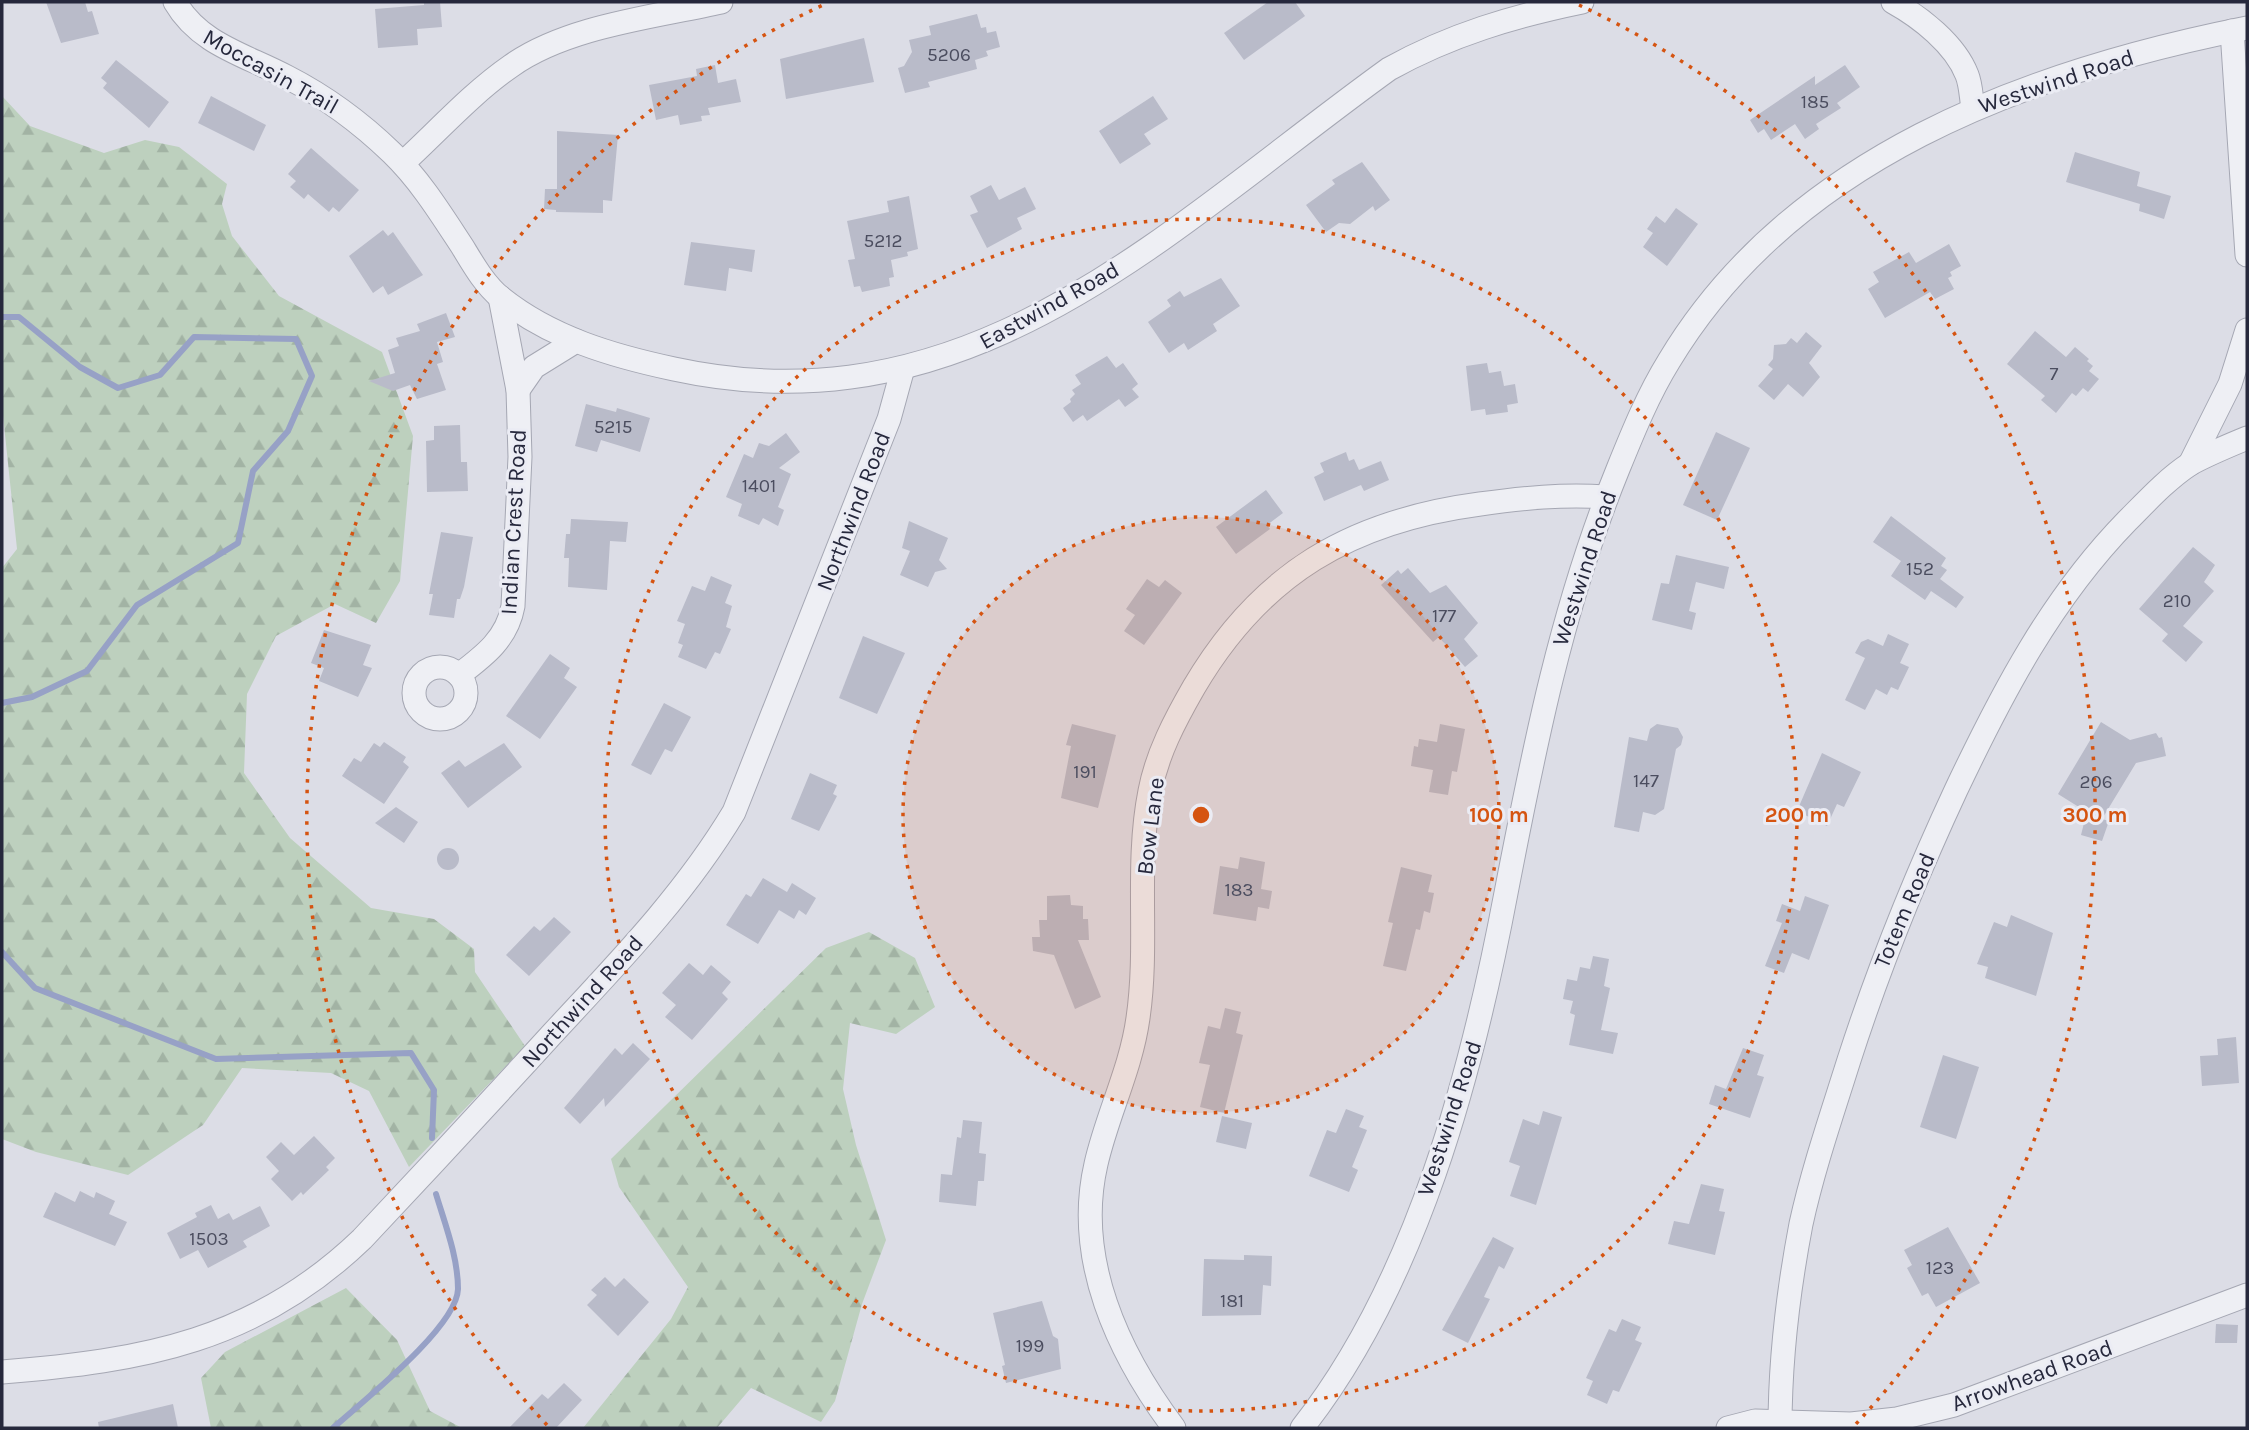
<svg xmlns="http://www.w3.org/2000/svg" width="2249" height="1430" font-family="Karla,sans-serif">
	<defs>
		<pattern id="forest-firs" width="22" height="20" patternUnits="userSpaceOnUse" patternTransform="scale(1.75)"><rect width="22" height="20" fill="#bdd0be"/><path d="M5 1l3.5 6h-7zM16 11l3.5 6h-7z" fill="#a2b3a4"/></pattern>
	</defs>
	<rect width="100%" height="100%" fill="#dcdde6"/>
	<g fill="url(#forest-firs)">
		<path d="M2,96L30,126L104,153L145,140L179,147L227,184L222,204L232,236L279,296L382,352L413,436L400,581L376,623L335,604L276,636L247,694L244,773L290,838L371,908L434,919L474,949L475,972L525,1046L409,1167L369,1091L331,1073L242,1068L203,1125L128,1175L36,1152L2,1139V568L17,549L2,406Z"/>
		<path d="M869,932L915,958L935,1007L896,1034L850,1023L843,1089L856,1145L886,1240L862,1304L835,1401L821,1422L751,1388L717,1428H583L671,1319L688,1287L619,1187L611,1159L826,948Z"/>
		<path d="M346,1288L397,1340L430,1411L462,1428H211L201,1378L225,1352Z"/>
	</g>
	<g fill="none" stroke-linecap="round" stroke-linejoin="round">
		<g stroke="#97a1c6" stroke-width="6">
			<path d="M2,317H19L80,367L118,388L160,375L194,337L296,339L312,376L288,431L253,471L238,543L137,605L87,671L32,697L2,703"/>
			<path d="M2,952L35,988L216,1059L411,1053L434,1090L432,1138"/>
			<path d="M333,1428C363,1401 457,1327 458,1289C458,1257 445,1224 436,1194"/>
		</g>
	</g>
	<g fill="#b9bbc9">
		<path d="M46,2H85L88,12L92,11L99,34L61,43Z"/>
		<path d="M424,2H440L442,27L417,29L418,45L378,48L375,9L424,5Z"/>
		<path d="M1268,2H1295L1305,16L1244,60L1224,33Z"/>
		<path d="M977,14L981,28L986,27L987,33L996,31L1000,47L986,51L988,56L975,60L977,69L928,82L930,87L905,93L898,68L904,66L912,52L909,40L931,35L929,26Z"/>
		<path d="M864,38L874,82L786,99L780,59Z"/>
		<path d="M116,60L169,102L149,128L103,88L107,83L101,78Z"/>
		<path d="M715,65L718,83L736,79L741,102L708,108L710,115L701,116L702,121L680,125L678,115L656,120L649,85L697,76L696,69Z"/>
		<path d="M1845,65L1860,87L1837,103L1841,108L1816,124L1819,129L1805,139L1795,124L1771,140L1764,129L1758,133L1750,120L1815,76V85Z"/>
		<path d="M211,96L266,125L254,151L198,123Z"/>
		<path d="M1153,96L1168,119L1144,134L1151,144L1120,164L1099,131Z"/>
		<path d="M557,131L618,135L612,201L603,200V213L556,212V210L544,209L545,189H557Z"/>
		<path d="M311,148L359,190L339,212L333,207L329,212L308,194L304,199L290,187L296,181L288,174Z"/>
		<path d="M2075,152L2140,172L2137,186L2171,196L2164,219L2139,211L2140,204L2066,182Z"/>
		<path d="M1362,162L1390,200L1375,211L1373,206L1350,224L1339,223L1326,232L1306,205L1335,184L1332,180Z"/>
		<path d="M991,185L999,200L1025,187L1036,209L1017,218L1022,229L987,248L970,215L978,212L970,196Z"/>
		<path d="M909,196L918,249L907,252L908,256L891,260L894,277L889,278L890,286L862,292L860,286L854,287L848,260L855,259L847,221L889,212L887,201Z"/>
		<path d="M1676,208L1698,224L1667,266L1643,247L1653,233L1647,229L1656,216L1665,223Z"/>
		<path d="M383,230L388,236L393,232L423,275L388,295L383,286L373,293L349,256Z"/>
		<path d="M691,242L755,250L752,272L729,268L726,291L684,285Z"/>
		<path d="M1949,244L1961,266L1950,272L1952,276L1948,278L1954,289L1935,299L1930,292L1885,318L1868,289L1879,282L1873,272L1909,252L1916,263Z"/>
		<path d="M1221,278L1240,306L1213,324L1217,331L1188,350L1184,343L1169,353L1148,322L1171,306L1167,300L1180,291L1184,297Z"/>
		<path d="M446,313L455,337L437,342L443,362L437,364L446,390L417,399L410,385L393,391L369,381L395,373L388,350L399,346L396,338L420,331L417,324Z"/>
		<path d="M2035,331L2066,357L2075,347L2089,359L2087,361L2093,366L2089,371L2099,379L2088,392L2083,388L2076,396L2072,393L2056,413L2041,400L2045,396L2007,364Z"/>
		<path d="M1806,332L1822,346L1809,363L1820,377L1803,397L1788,384L1774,400L1758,386L1773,369L1768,365L1773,359L1774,345L1786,344L1791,338L1797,343Z"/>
		<path d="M1107,356L1116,368L1123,363L1138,384L1132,389L1139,397L1125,407L1119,399L1087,421L1083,415L1073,422L1063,408L1071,402L1070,399L1075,394L1072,390L1081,384L1075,375Z"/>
		<path d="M1487,363L1489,373L1501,371L1504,386L1515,384L1518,403L1507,405L1508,412L1486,415L1485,409L1471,411L1466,366Z"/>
		<path d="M586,404L616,412L617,408L650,418L640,452L601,440L597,452L575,446Z"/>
		<path d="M460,425L461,462H467L468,491L427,492L426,441L434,440V426Z"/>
		<path d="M1716,432L1750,448L1717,520L1683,505Z"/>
		<path d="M786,433L800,452L779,468L791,474L778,507L784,510L778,526L763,518L759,525L738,516L742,504L726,497L744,454L753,458L759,443L769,446Z"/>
		<path d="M1346,452L1349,461L1354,459L1359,470L1381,461L1389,480L1364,491L1361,485L1324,501L1314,477L1324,472L1320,463Z"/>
		<path d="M1266,490L1283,513L1267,525L1270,529L1236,554L1216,527Z"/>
		<path d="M1891,516L1946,558L1941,566L1947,570L1940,579L1964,597L1956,608L1931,591L1925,600L1891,576L1901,561L1873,542Z"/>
		<path d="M571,519L628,522L626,542L610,541L607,590L568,587L569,558H564L566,534H570Z"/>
		<path d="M909,521L948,538L939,560L947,569L935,572L928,587L900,575L910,551L902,548Z"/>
		<path d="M441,532L473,537L464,587L460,599H457L454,618L429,615L433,594H429Z"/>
		<path d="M2193,547L2215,565L2204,582L2214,591L2183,626L2203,642L2186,662L2162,641L2168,634L2139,609Z"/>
		<path d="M1676,555L1729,567L1724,589L1696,582L1689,611L1696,613L1692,630L1652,620L1661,583L1669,584Z"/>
		<path d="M1408,568L1430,593L1446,585L1478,623L1464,639L1478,656L1465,667L1439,637L1433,642L1381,585L1398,570L1401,574Z"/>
		<path d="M711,576L732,585L725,603L732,606L726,627L731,629L720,654L715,652L706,669L678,657L683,645L678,643L685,624L677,621L692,586L705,591Z"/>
		<path d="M1147,579L1159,587L1165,580L1182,593L1144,645L1124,631L1135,615L1126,609Z"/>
		<path d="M324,630L371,645L363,665L372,668L358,697L319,681L324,668L311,663Z"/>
		<path d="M1888,634L1909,644L1900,663L1909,667L1898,690L1891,687L1887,695L1876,689L1865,710L1845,700L1865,658L1855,653L1861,642L1868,639L1883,646Z"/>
		<path d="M863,636L905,653L877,714L839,698Z"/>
		<path d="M550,654L570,668L564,678L577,687L540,739L506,716Z"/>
		<path d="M664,703L691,717L672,752L665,749L651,775L631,765Z"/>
		<path d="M2101,722L2130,740L2156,733L2159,738L2162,737L2166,756L2136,763L2102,819L2109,821L2102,841L2081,835L2084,823L2076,818L2082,809L2058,794Z"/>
		<path d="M1072,724L1116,735L1098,808L1061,798L1071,746L1066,745Z"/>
		<path d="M1440,724L1465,729L1457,772L1452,771L1448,795L1429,792L1433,770L1411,766L1414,746L1418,747L1419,739L1437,742Z"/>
		<path d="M1657,724L1678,728L1683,737L1681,745L1676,749L1664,809L1655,815L1643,812L1639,832L1614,827L1629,737L1647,741L1650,729Z"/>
		<path d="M384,742L406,757L403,762L409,767L384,804L342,776L354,758L361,762L374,743L380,747Z"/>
		<path d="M504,743L522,767L468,808L441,773L459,760L465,767Z"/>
		<path d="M1822,753L1861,772L1844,807L1837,804L1827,826L1797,811Z"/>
		<path d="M810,773L837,785L833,794L837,796L819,831L791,819Z"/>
		<path d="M396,807L418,822L404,843L375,823Z"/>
		<circle cx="448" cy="859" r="11"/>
		<path d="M1240,857L1265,862L1261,889L1272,891L1269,909L1258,907L1256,921L1213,914L1220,866L1238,869Z"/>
		<path d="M1401,867L1432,875L1428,892L1434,893L1430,913L1424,911L1420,930L1416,929L1406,971L1383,966L1393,923L1388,922Z"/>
		<path d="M763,878L787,892L792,883L816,898L806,915L799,910L794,919L779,910L758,944L726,925L746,894L751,897Z"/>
		<path d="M1070,895L1071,905L1083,906V919H1088L1089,940H1078L1101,997L1075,1009L1054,955L1033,951L1032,937H1040L1039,920H1047V896Z"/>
		<path d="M1805,896L1829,905L1809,960L1792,953L1784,973L1765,966L1782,923L1776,921L1782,904L1800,911Z"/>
		<path d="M2011,915L2053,933L2036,996L1985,978L1988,967L1977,964L1994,922L2007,927Z"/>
		<path d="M554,917L571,932L529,976L506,955L534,926L540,931Z"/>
		<path d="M1593,956L1609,959L1604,986L1610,988L1601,1030L1618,1033L1613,1054L1569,1045L1575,1015L1570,1013L1573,1001L1563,999L1567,979L1577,981L1580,967L1590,969Z"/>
		<path d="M689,963L703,975L711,965L731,982L722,993L728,999L692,1040L665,1017L676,1005L662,993Z"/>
		<path d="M1225,1008L1241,1012L1236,1033L1243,1035L1224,1113L1200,1107L1210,1065L1199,1063L1208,1026L1220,1029Z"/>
		<path d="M2236,1037L2239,1083L2202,1086L2200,1056L2218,1055L2217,1039Z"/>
		<path d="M633,1043L650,1059L605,1107L604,1098L580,1124L564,1108L615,1048L622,1055Z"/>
		<path d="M1743,1048L1764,1055L1757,1075L1764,1077L1750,1118L1709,1104L1715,1085L1726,1089Z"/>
		<path d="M1943,1055L1979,1067L1956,1139L1920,1127Z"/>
		<path d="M1346,1109L1364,1116L1359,1127L1367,1130L1352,1167L1358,1170L1349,1192L1309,1176L1327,1130L1336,1133Z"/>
		<path d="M1543,1111L1562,1117L1536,1205L1510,1196L1520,1166L1509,1162L1523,1119L1539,1125Z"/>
		<path d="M1222,1116L1252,1123L1246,1149L1216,1142Z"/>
		<path d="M963,1120L982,1122L979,1153L986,1154L984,1181H978L976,1206L939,1202L941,1174L952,1175L957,1137L961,1138Z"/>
		<path d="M314,1136L335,1158L326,1167L329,1170L303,1195L301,1192L292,1201L271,1179L279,1171L266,1157L281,1142L294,1155Z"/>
		<path d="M1701,1184L1724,1189L1719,1211L1725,1212L1715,1255L1668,1244L1674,1221L1689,1224Z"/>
		<path d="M80,1191L94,1198L96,1192L115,1201L109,1214L127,1222L115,1246L43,1217L55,1192L75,1202Z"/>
		<path d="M211,1205L218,1219L229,1213L233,1220L260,1206L270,1226L243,1241L247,1247L208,1268L198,1250L180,1259L167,1233L197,1217L195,1213Z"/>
		<path d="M1948,1227L1980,1283L1936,1307L1928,1293L1922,1296L1907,1268L1912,1265L1904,1250Z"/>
		<path d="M1493,1237L1514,1248L1504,1269L1499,1266L1484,1297L1490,1299L1468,1343L1442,1330Z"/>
		<path d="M1244,1255L1272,1256L1271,1286L1263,1285L1261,1315L1202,1316L1204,1259L1244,1260Z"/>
		<path d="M605,1277L615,1287L624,1278L649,1302L618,1336L587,1305L597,1295L591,1290Z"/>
		<path d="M1042,1301L1053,1336L1058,1339L1061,1369L1006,1383L1002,1366L1005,1365L993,1313Z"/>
		<path d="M1622,1319L1641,1327L1635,1340L1642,1343L1619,1392L1613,1390L1607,1404L1587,1395L1593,1381L1586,1378L1609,1329L1616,1332Z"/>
		<path d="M2216,1324L2238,1325L2237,1343H2215Z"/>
		<path d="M564,1383L582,1400L556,1428H509L542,1394L548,1399Z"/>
		<path d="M173,1404L178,1428H99L98,1422Z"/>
	</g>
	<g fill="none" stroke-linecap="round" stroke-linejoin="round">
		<defs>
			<g id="minor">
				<path d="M175,2C200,45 246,55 287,77C326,97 361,123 392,153C420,180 441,214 462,246C473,264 484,284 501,298C551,338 613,356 674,369C973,434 1167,229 1389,69C1450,35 1514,16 1582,2"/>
				<path d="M1893,2C1920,17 1955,44 1967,75C1971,85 1971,97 1973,108"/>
				<path d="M2232,31L2247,255"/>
				<path d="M403,163C438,131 472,93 511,66C567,26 655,17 721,2"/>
				<path d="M518,390L534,367L576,341"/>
				<path d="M2190,464L2230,384L2247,330"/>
				<circle cx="440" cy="693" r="26"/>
				<path d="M459,675C484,656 507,639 513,606L520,457L518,390L500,297"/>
				<path d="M2,1372C143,1361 256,1341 362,1239C426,1171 490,1102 553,1033C618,963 685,894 734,812L889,419L903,368"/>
				<path d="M1174,1428C1118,1353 1074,1259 1096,1164C1107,1115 1131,1069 1138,1018C1149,943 1135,866 1150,791C1157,754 1175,720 1194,687C1261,573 1351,521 1480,504C1523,498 1563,494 1606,497"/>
				<path d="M1302,1428C1417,1282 1472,1073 1506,893C1534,748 1562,606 1618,469C1633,432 1648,395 1669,361C1791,158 2026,72 2247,28"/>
				<path d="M1728,1428L1755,1421L1851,1424L1897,1419L1954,1405L2247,1295"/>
				<path d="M1780,1428C1780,1359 1788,1292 1801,1224C1813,1169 1832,1114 1849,1060C1879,967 1915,878 1956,790C2002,693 2051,599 2127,521C2146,502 2167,479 2190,464C2208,454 2228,446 2247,438"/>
			</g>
		</defs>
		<use href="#minor" stroke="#a5a7b3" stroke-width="25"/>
		<use href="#minor" stroke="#eeeff4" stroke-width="23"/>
	</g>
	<circle cx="1201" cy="815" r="298" fill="#d55411" fill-opacity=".12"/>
	<g fill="none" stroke="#d55411" stroke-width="3.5" stroke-dasharray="3.5 7">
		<circle cx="1201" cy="815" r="298"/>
		<circle cx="1201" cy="815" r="596"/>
		<path d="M547 1425A894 894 0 0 1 823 5M1579 5A894 894 0 0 1 1855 1425"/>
	</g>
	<g text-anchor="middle" stroke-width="6" stroke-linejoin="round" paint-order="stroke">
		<g font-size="19" fill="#4b4d5f">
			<text x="949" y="61">5206</text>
			<text x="1815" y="108">185</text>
			<text x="883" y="247">5212</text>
			<text x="2054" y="380">7</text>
			<text x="613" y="433">5215</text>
			<text x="759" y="492">1401</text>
			<text x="1920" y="575">152</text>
			<text x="2177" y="607">210</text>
			<text x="1444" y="622">177</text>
			<text x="1085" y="778">191</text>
			<text x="1646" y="787">147</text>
			<text x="2096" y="788">206</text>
			<text x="1239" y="896">183</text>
			<text x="209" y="1245">1503</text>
			<text x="1940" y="1274">123</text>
			<text x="1232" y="1307">181</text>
			<text x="1030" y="1352">199</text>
		</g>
		<g font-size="23" fill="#26283c" stroke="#ebecf4">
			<text transform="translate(271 71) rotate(29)" y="8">Moccasin Trail</text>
			<text transform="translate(2056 81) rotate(-18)" y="8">Westwind Road</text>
			<text transform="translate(1049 305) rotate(-29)" y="8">Eastwind Road</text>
			<text transform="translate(853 511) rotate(-69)" y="8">Northwind Road</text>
			<text transform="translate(513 522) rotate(-87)" y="8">Indian Crest Road</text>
			<text transform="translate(1584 568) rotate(-72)" y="8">Westwind Road</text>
			<text transform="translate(1150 826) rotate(-83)" y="8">Bow Lane</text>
			<text transform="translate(1904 910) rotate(-67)" y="8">Totem Road</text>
			<text transform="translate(582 1001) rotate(-48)" y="8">Northwind Road</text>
			<text transform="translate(1449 1118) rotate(-72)" y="8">Westwind Road</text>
			<text transform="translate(2032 1375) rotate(-20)" y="8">Arrowhead Road</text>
		</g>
	</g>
	<circle cx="1201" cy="815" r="10" fill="#d55411" stroke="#ebecf4" stroke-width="3.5"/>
	<g font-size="21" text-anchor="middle" font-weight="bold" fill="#d55411" stroke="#ebecf4" stroke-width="6" stroke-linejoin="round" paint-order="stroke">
		<text x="1499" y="822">100 m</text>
		<text x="1797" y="822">200 m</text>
		<text x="2095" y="822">300 m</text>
	</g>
	<rect width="2249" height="1430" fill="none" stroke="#26283c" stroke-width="7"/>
</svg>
